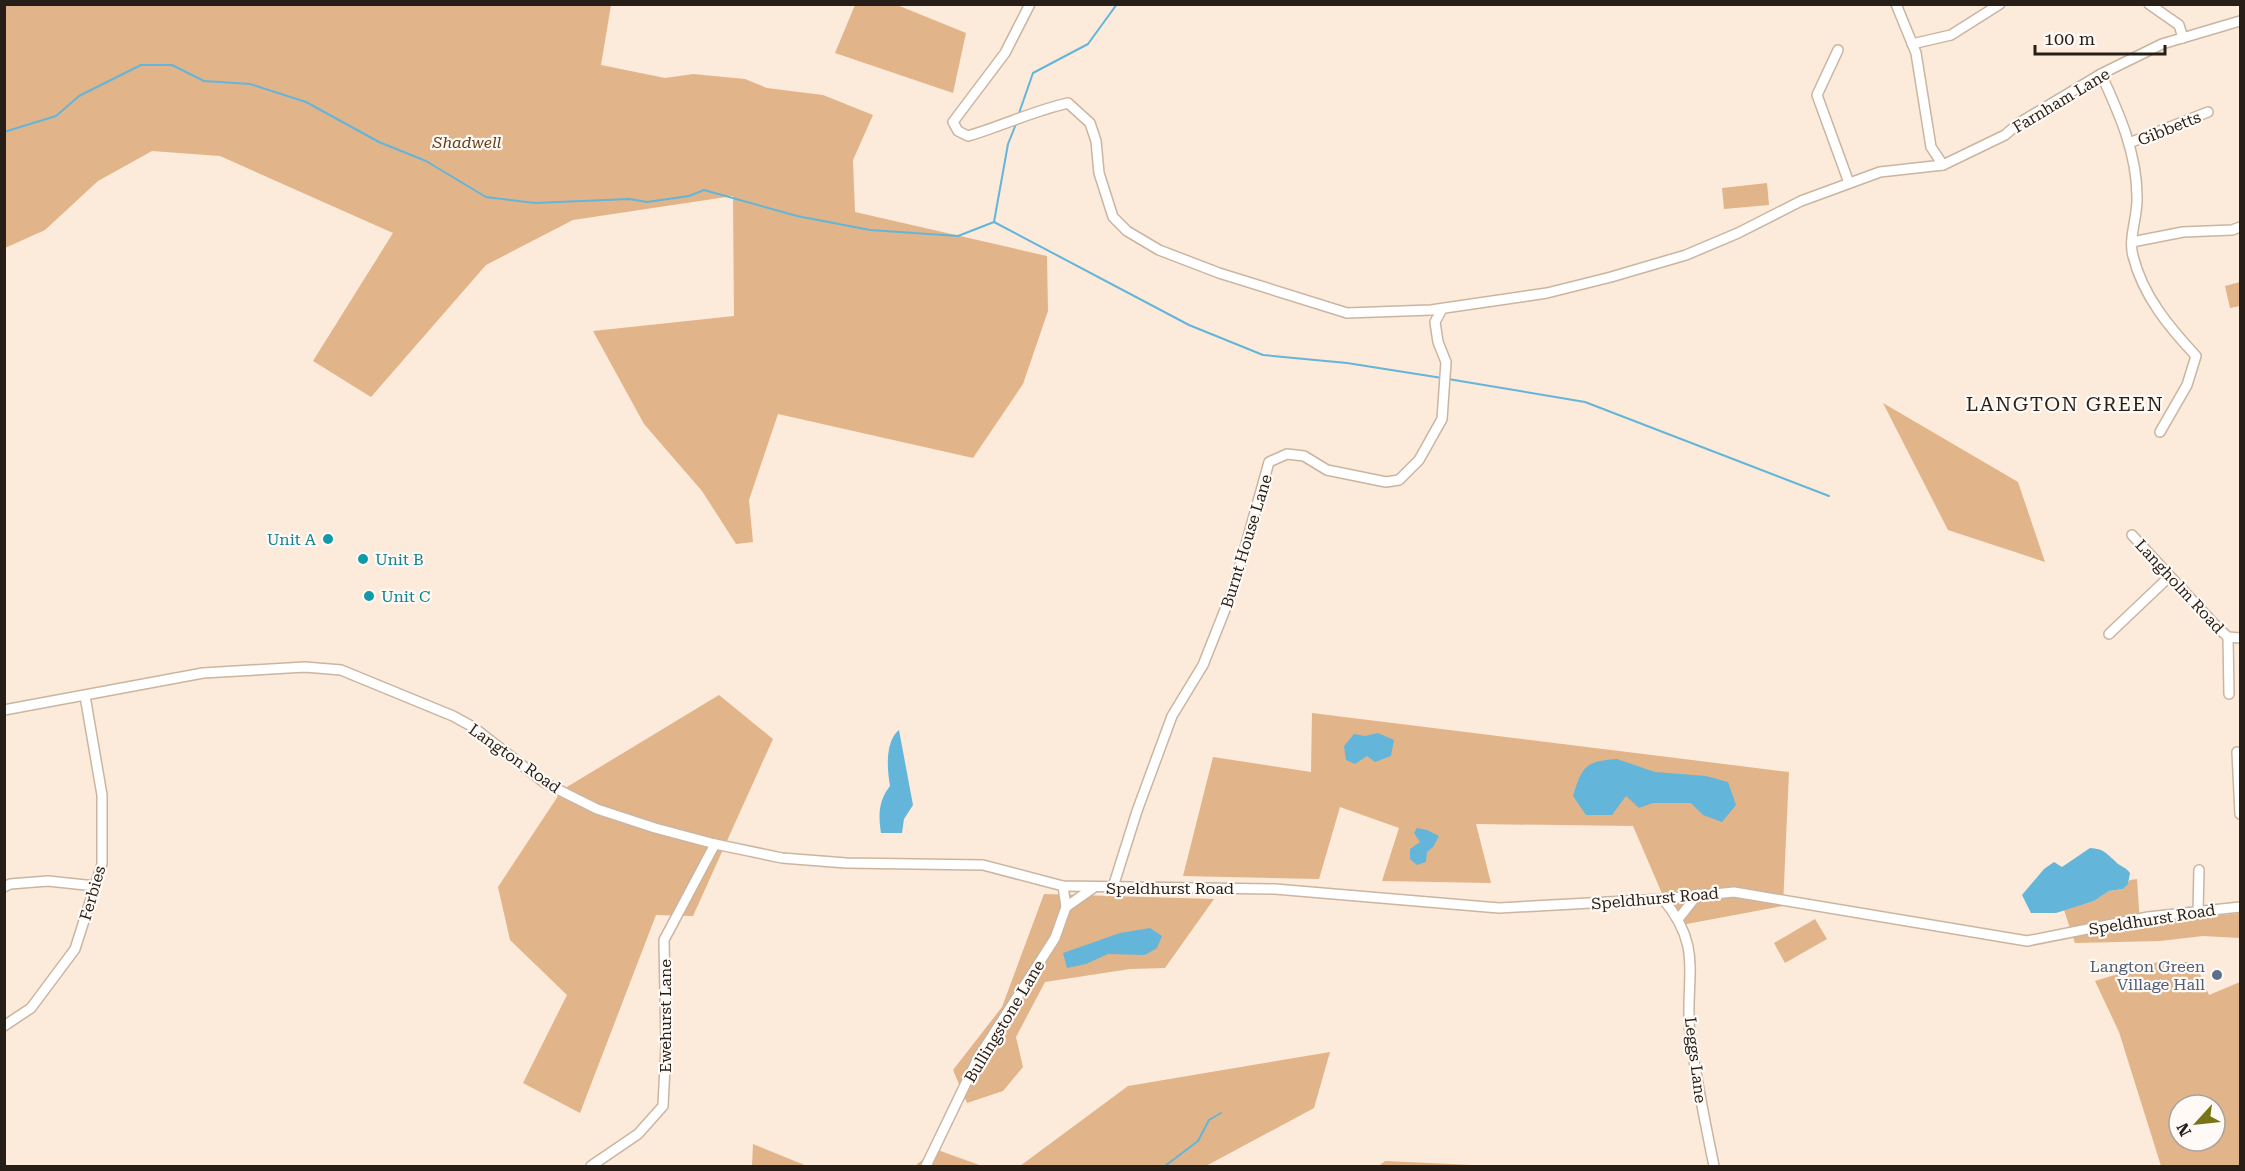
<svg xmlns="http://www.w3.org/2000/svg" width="2245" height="1171" font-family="'Roboto Serif',serif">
	<rect width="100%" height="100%" fill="#fceada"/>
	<g fill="#e2b48a" fill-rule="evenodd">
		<path d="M5,4L611,5L601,65L665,78L693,74L745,79L767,88L823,95L873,115L853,160L855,212L1047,256L1048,311L1023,384L973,458L778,414L749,500L753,542L736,544L702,491L644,424L593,331L734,316L733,196L573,220L486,265L371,397L313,361L393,233L220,156L152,151L98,181L45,230L5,248Z"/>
		<path d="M855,5H897L966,33L953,93L835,53Z"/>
		<path d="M1767,183L1769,205L1724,209L1722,188Z"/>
		<path d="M2240,282V306L2230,308L2225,286Z"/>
		<path d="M1883,403L2018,482L2045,562L1948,530Z"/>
		<path d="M719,695L773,739L693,916L656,915L580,1113L523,1083L567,995L510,940L498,887L562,790Z"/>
		<path d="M1312,713L1789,772L1783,906L1676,926L1633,826L1476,824L1491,883L1382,881L1399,828L1340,807L1319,879L1183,876L1213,757L1311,772Z"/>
		<path d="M2137,879L2140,924L2240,913V938L2203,936L2160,941L2075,943L2064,910L2094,901L2109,891L2123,889L2130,880Z"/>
		<path d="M1044,894L1214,899L1165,968L1130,969L1045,982L1016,1037L1023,1067L1003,1091L967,1103L953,1070L1002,1007Z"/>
		<path d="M1815,919L1827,939L1785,963L1774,943Z"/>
		<path d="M2158,962H2195L2209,995L2240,982V978V1166H2161L2119,1032L2095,981ZM2179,1105H2215V1141H2179Z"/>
		<path d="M1330,1052L1314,1108L1206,1166H1020L1128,1086Z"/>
		<path d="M753,1144L807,1166H752Z"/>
		<path d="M935,1149L982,1166H915Z"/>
		<path d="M1385,1161L1493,1166H1379Z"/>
	</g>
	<g fill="#63b5da">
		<path d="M899,730L913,805L904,819L902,833H881C878,814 879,800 890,786C887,769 885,741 899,730Z"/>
		<path d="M1378,733L1394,740L1391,756L1375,762L1367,756L1355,764L1346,760L1344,746L1354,734L1365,736Z"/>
		<path d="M1617,759L1655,772L1706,776L1728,782L1736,805L1722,822L1703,815L1691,803H1653L1639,808L1626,796L1612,815H1586L1573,796C1582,767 1585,761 1617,759Z"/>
		<path d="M1417,828L1427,830L1439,836L1433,847L1427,852L1426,862L1417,865L1410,859V849L1420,842L1414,833Z"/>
		<path d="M2090,848C2104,849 2106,853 2115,861C2120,867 2125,866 2130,873L2128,884L2123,889L2109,891L2094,901L2056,913H2031L2022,895L2044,869L2054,862L2062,867Z"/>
		<path d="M1150,928L1162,936L1157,948L1145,955L1108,954L1086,964L1067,968L1063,953L1120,933Z"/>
	</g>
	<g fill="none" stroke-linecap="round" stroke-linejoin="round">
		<g stroke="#63b5da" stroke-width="2">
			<path d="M1018,116L1033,73L1088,44L1117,4"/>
			<path d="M1016,124L1008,144L994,222L1189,325L1263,355L1347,363L1442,378"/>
			<path d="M4,132L56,116L79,96L141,65H172L204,81L250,84L306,102L379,142L426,161L486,197L535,203L629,199L647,202L689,196L704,190L797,216L870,230L958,236L994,222"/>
			<path d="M1448,379L1585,402L1829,496"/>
			<path d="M1165,1166L1198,1141L1209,1120L1221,1113"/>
		</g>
		<defs>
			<g id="minor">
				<path d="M1030,4L1005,53L953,122L958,131L968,136C1002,126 1033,111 1068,103L1090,123L1096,141L1099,173L1113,217L1127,231L1159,250L1219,273L1347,313L1431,310L1547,293L1611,277L1686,255L1738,233L1801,201L1880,172L1943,165L2005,135L2019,123L2101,74L2162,44L2240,21"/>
				<path d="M1896,4L1916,53L1931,147L1943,165"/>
				<path d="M2149,4L2179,25L2183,38"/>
				<path d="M1912,44L1951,35L2000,4"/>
				<path d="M1838,50L1817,95L1849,183"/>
				<path d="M2101,74C2119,113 2137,153 2137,197C2138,216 2128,238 2133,256C2143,296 2169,327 2196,356L2187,385L2160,432"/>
				<path d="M2129,143L2208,112"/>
				<path d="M2132,242L2183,232L2232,230L2240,227"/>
				<path d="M2132,535L2218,628L2228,637L2240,638"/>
				<path d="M2109,634L2169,577"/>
				<path d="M2228,637L2229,694"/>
				<path d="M4,710L203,673L305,667L341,670L453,716L473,727L545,783L597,809L655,828L715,844L782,858L846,863L983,865L1063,886L1275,889L1499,908L1663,899L1734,892L2027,941L2148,917L2240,907"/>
				<path d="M2237,752L2240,814"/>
				<path d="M4,887L10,884L48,881L95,886"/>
				<path d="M1113,887L1137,811L1172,716L1203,665L1234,587L1269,462L1287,454L1304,456L1327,470L1386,482L1399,480L1419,460L1442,419L1446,362L1438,342L1435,322L1442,309"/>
				<path d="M1663,899C1705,949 1684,978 1690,1034C1696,1079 1705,1122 1714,1166"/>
				<path d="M1066,907L1093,888"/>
				<path d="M2198,911L2199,870"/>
				<path d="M1679,918L1698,894"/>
				<path d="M4,1026L31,1008L75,949L102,864V795L85,696"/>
				<path d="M591,1166L638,1134L663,1106L666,1046L664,940L715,844"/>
				<path d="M926,1166L978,1058L1055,938L1066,907L1063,886"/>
			</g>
		</defs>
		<use href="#minor" stroke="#cab5a1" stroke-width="12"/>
		<use href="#minor" stroke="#fff" stroke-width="9"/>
	</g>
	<g fill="#0f9aa8" stroke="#fffaf6" stroke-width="2">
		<circle cx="328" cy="539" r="6"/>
		<circle cx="363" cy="559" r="6"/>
		<circle cx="369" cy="596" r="6"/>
	</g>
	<circle fill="#5c6f8a" stroke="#fffaf6" stroke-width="2" cx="2217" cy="975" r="6"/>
	<g text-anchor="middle" stroke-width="4.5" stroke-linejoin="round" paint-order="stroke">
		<g font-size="16" fill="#261e17" stroke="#fffaf6">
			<text transform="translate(2061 100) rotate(-31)" y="6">Farnham Lane</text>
			<text transform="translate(2169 128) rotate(-22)" y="6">Gibbetts</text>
			<text transform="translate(1246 541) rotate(-73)" y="6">Burnt House Lane</text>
			<text transform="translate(2180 586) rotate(47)" y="6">Langholm Road</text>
			<text transform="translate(515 758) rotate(35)" y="6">Langton Road</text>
			<text x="1170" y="894">Speldhurst Road</text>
			<text transform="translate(92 893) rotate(-74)" y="6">Ferbies</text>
			<text transform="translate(1655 898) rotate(-5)" y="6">Speldhurst Road</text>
			<text transform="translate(2152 919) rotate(-9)" y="6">Speldhurst Road</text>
			<text transform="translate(665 1016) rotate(-90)" y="6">Ewehurst Lane</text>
			<text transform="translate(1004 1021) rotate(-59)" y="6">Bullingstone Lane</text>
			<text transform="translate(1696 1060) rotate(83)" y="6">Leggs Lane</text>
		</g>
		<g font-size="16" font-style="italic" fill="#643e16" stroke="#fffaf6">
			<text x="467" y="148">Shadwell</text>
		</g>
		<g font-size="16" fill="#0d838f" stroke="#fffaf6" text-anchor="start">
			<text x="316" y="545" text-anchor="end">Unit A</text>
			<text x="375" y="565">Unit B</text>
			<text x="381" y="602">Unit C</text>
		</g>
		<g font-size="16" fill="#4e5e75" stroke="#fffaf6" text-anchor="end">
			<text x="2205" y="972">Langton Green<tspan x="2205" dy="18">Village Hall</tspan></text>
		</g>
		<g font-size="20" letter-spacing="1.5" fill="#261e17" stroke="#fffaf6">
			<text x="2065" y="411">LANGTON GREEN</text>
		</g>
	</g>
	<rect width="2245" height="1171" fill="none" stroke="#261e17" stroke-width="12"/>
	<g transform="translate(2197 1123) rotate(243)"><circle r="28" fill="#fffaf6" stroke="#a8a29d" stroke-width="1.5"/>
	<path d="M0-4.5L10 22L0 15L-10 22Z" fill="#787315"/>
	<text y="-9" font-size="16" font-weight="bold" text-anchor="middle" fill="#261e17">N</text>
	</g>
	<path d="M2035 45v9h130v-9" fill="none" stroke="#261e17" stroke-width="3"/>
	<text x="2044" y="45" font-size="18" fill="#261e17" stroke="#fffaf6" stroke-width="4.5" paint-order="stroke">100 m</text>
</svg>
